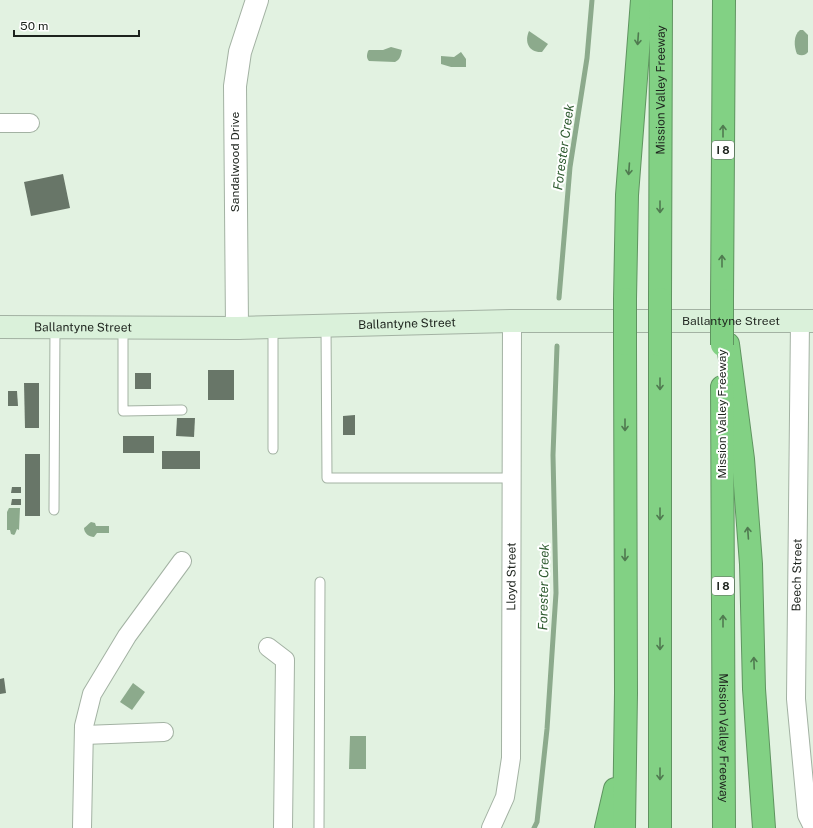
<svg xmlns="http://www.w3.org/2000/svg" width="813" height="828" font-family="'Public Sans',sans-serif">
	<rect width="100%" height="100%" fill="#e2f2e1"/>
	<g fill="#8caa8c">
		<path d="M800,30H803L808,35V52C805,56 801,56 797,54C794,47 793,35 800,30Z"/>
		<path d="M529,31L548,44L542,52C529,53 524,42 529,31Z"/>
		<path d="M391,47L402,50C401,55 400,60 395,62L369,61C366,58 367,54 368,51L369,50H383Z"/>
		<path d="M461,52L466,59V67H451L441,64V56L454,57Z"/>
		<path d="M9,508H20L19,530L17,529L15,534L14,535L11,534L10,530H7V512Z"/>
		<path d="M91,522L95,523L96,526H109V533H97L94,537C89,537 84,533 84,528C87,526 88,524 91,522Z"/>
		<path d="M133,683L145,692L132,710L120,702Z"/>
		<path d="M350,736H366V769H349Z"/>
	</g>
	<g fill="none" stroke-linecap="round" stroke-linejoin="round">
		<g stroke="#8caa8c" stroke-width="5">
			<path d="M559,298L570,167L587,58L592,0"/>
			<path d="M534,828L537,822L547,729L556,593L553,455L557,346"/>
		</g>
	</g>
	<g fill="#687668">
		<path d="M63,174L70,208L31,216L24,182Z"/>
		<rect x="208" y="370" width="26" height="30"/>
		<rect x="135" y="373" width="16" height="16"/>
		<path d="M24,383H39V428H25Z"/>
		<path d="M8,391H17L18,406H8Z"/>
		<path d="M355,415V435H343V416Z"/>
		<path d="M177,418H195L194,437L176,436Z"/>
		<rect x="123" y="436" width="31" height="17"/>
		<rect x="162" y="451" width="38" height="18"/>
		<rect x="25" y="454" width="15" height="62"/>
		<path d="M12,487H21V493H11Z"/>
		<path d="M12,499H21V505H11Z"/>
		<path d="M4,678L6,693L0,694V679Z"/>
	</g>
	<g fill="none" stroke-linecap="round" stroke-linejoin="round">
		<defs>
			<g id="service">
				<path d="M326,326L327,478H512"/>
				<path d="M273,327V449"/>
				<path d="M123,328V411L182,410"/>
				<path d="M54,510L55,327"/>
				<path d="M319,828L320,582"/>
			</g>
			<g id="minor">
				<path d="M0,123H30"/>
				<path d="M800,321L796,699L807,815L813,827"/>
				<path d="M268,647L285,660L283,828"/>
				<path d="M84,735L164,732"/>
				<path d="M82,828L84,726L92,694L127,636L182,561"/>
				<path id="s1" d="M491,828L505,797L511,758L512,321"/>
			</g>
			<path id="tertiary" d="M237,328L235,86L240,52L257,0"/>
			<g id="secondary">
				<path id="s2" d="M0,327L237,328L512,321H813"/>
			</g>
			<g id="motorway">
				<path d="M625,299L627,195L642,0"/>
				<path id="s3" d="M660,299L661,0"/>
				<path d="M722,300L724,0"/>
				<path d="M728,344L743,459L751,564L754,689L764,828"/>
				<path id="s4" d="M722,387L724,828"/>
				<path d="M606,828L615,789"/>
				<path d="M624,828L626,693L625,344"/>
				<path d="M660,828V345"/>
			</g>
		</defs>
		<use href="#service" stroke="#a3b2a3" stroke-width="11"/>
		<use href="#minor" stroke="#a3b2a3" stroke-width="20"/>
		<use href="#tertiary" stroke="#a3b2a3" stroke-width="24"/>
		<use href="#secondary" stroke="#a3b2a3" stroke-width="24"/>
		<use href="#motorway" stroke="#5f9460" stroke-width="24"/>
		<use href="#service" stroke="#fff" stroke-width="9"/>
		<use href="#minor" stroke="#fff" stroke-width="18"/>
		<use href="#tertiary" stroke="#fff" stroke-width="22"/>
		<use href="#secondary" stroke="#daf1da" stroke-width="22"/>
		<use href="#motorway" stroke="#82d184" stroke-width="22"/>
		<defs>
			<g id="motorway-bridge">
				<path d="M625,299V344"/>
				<path d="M660,299V345"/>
				<path d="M722,345V300"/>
			</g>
		</defs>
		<use href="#motorway-bridge" stroke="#5f9460" stroke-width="24" stroke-linecap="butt"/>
		<use href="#motorway-bridge" stroke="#82d184" stroke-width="22"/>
	</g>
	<defs><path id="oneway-shaft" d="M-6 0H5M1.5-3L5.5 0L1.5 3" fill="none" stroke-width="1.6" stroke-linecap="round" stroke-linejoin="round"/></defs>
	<g stroke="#507a50">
		<use href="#oneway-shaft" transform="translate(638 39) rotate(94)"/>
		<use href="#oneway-shaft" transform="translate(723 131) rotate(-90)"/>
		<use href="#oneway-shaft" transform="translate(629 169) rotate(94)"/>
		<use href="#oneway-shaft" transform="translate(660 207) rotate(90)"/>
		<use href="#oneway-shaft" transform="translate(722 261) rotate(-90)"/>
		<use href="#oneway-shaft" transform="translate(660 384) rotate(90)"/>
		<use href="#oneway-shaft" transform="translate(625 425) rotate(90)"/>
		<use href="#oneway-shaft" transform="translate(660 514) rotate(90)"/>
		<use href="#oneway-shaft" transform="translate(748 533) rotate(-94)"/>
		<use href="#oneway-shaft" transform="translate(625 555) rotate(90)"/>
		<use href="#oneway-shaft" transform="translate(723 621) rotate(-90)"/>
		<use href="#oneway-shaft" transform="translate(660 644) rotate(90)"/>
		<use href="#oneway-shaft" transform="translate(754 663) rotate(-92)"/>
		<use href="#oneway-shaft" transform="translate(660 774) rotate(90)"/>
	</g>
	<g text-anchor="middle" stroke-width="4" stroke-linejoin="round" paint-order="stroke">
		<g fill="#fff" stroke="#616561" stroke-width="1">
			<rect x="712" y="141" width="22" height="18" rx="3"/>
			<rect x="712" y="577" width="22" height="18" rx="3"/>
		</g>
		<g font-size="11" font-weight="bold" fill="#1d231d">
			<text x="723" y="154">I 8</text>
			<text x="723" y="590">I 8</text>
		</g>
		<g font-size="12" fill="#1d231d" stroke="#fff">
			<text dy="4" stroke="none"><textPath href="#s3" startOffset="209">Mission Valley Freeway</textPath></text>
			<text transform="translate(235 162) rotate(-90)" y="4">Sandalwood Drive</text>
			<text dy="4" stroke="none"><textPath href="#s2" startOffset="731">Ballantyne Street</textPath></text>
			<text dy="4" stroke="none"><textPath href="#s2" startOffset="407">Ballantyne Street</textPath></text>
			<text dy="4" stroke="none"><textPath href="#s2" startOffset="83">Ballantyne Street</textPath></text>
			<text transform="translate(722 414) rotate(-90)" y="4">Mission Valley Freeway</text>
			<text transform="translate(797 575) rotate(-89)" y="4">Beech Street</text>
			<text dy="4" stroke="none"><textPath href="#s1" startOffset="255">Lloyd Street</textPath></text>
			<text dy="4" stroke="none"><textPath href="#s4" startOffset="351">Mission Valley Freeway</textPath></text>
		</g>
		<g font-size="13" font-style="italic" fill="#305c31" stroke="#fff">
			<text transform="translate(563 147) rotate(-82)" y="5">Forester Creek</text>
			<text transform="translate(543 587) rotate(-89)" y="5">Forester Creek</text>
		</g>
	</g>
	<path d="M14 30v6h125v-6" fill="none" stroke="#1d231d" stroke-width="2"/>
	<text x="20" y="30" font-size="12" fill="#1d231d" stroke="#ffffff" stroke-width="3" paint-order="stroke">50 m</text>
</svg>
